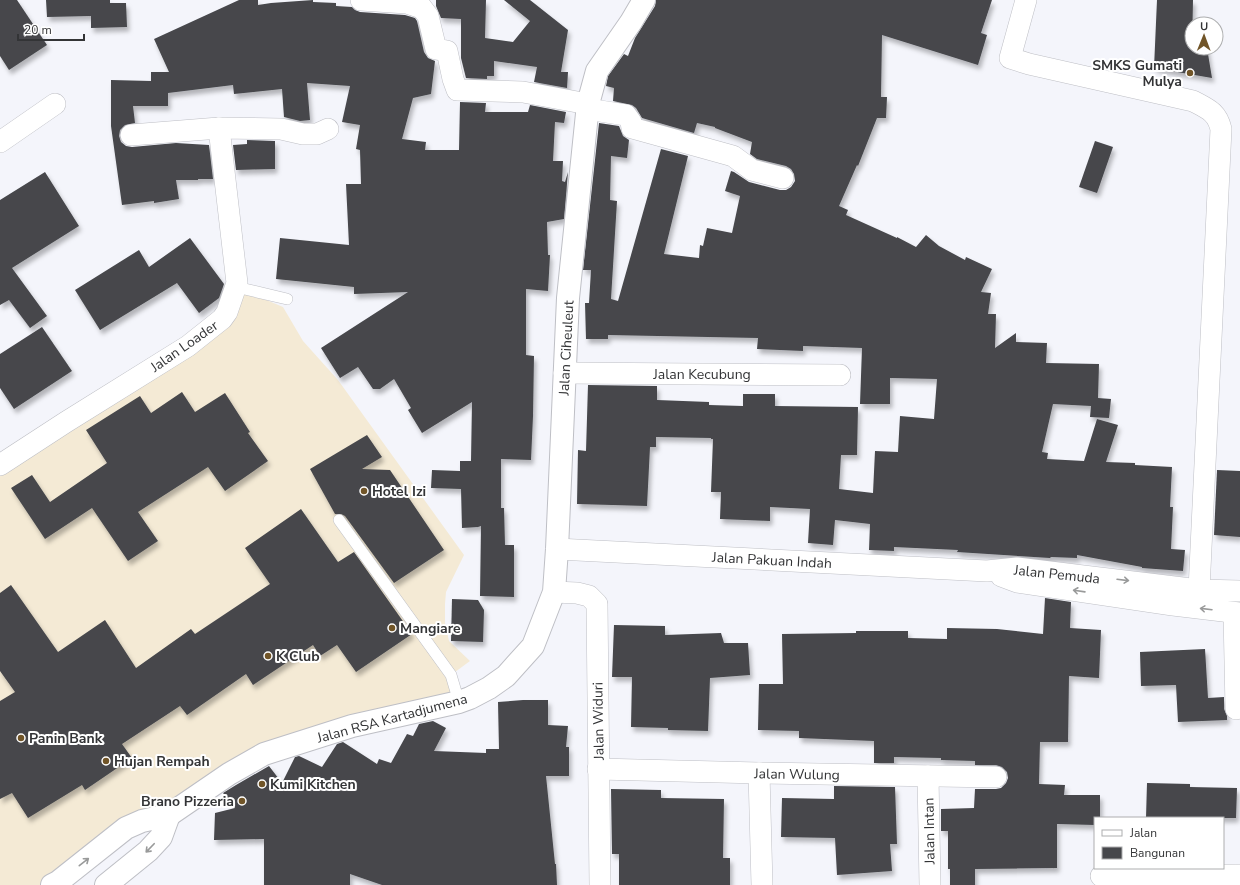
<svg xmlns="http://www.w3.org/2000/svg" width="1240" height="885" font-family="'Nunito Sans',sans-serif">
	<defs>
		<filter id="shadow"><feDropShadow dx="2.5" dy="4.5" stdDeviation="2" flood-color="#0004"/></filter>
	</defs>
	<rect width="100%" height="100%" fill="#f4f5fb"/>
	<path fill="#f4ead5" d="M236,287L283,307L303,341L338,380L464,555L446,592L445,604V623L449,641L470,661L451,675L459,702L352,726L142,821L54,885H0V465L196,340Z"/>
	<g fill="#46474b" filter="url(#shadow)">
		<path d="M0,0H17L47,45L9,70L0,56Z"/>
		<path d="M46,0H110V3H126L127,27L91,28V16L47,17Z"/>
		<path d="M239,0H258V5L271,3L313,0V2L336,3V6L352,7L355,10L360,12L405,15L415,18L417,21L424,52L428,58L435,61L431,94L413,98L402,139L426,142L425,150H459L460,102L486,103L485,112H528L530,105L566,112L564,123L555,122L553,161H563L562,181L565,182L568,172L564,219L547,222L548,255H550L548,291L526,289V355L534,356L533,416L531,460L501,459V508H504L505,545H514V597L480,596L481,526L478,527L462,528L461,489L431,488L432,470L460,471V461H471L472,402L422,433L408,410L411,408L394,379L380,389H373L358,367L340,378L321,348L408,292L354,294V287L276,279L280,238L349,245L346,184H361L360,150L356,149L360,125L342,122L350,86L307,83L310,120L300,121L284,117L282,89L234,94L233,85L168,93V106H133L135,123L125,125L120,130L119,136L121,142L126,146L132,147L176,143L209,145L213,179H198V180H176L179,199L154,203V201L122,205L111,126V80L151,81V72H169L154,39Z"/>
		<path d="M436,0H486L485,38L513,42L530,21L504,0H530L568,30L561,72H568L567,88L534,82L537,67L494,61V76H487V79L466,78L461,58V19L441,18L436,6Z"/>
		<path d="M656,0H992L981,33L987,35L978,65L882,35L881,97H887L886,118H877L858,166L857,165L839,206L848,210L846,215L897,238V237L916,247L926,235L939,246L965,260L966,257L992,269L981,292L991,293L988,314H996L995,348L1016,333V342L1047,343L1046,363L1099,364L1098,398L1111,399L1109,418L1090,417L1091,406L1053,404L1042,452L1048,453L1047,459L1084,461L1097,419L1118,425L1106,462L1135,463V465L1172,467L1170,507H1173L1171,549L1185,550L1183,571L1142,568V567L1077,555V558L1051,557L1050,558L957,552L958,550L894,547V551L869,550L870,524L835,520L833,545L808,543L810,509L770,507V521L720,519L721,492H711L713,439H711V438L656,437V447H650L647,506L577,504L578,450L586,451L588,385L657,386V400L709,402V405L743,406V394H775V406L858,407L857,455H841L839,489L873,493L875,451L898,452L900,416L934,419L937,379L890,378V404H860L862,348L803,346V351L757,349L758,338L608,335V339H586L585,303H589L591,270H583L599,123L619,126L623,136L629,140L627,158L611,156L610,200L617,201L611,299L618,301L661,149L688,156L664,254L699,258L700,245L703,246L707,228L732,233L740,196L725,191L731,171L734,172L749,182L780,190H786L791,187L795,181L794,174L791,169L786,166L757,159L750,154L752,142L715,128V127L697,123L694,133L642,118L636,108L632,105L613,101L614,88L606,86L608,76L624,54L628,56L635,38L655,6Z"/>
		<path d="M1157,0H1193L1192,48H1207L1212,78L1154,68Z"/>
		<path d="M247,140L275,141V169L236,170L233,145L247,144Z"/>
		<path d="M1095,141L1113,147L1097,193L1079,187Z"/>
		<path d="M45,172L79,226L12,268L47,316L30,328L9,300L0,305V200Z"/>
		<path d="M190,238L224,284L219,298L199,313L177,283L100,330L75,290L139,250L149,267Z"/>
		<path d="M42,327L72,371L14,409L0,388V354Z"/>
		<path d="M182,392L195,412L225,393L250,432L248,433L268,461L225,491L208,467L138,512L158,541L128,561L92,508L45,539L11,488L32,475L50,502L107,463L86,430L140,396L151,413Z"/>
		<path d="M367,435L382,457L362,469L390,470L444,550L394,583L345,516L341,514H335L310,469Z"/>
		<path d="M1217,470L1240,471V537L1214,535Z"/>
		<path d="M301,509L338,562L354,552L412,634L356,672L337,645L320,656L313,645L253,685L246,674L187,715L180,706L122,744L132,758L85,790L82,785L28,818L12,793L0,799V701L15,692L0,671V593L11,585L58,652L105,620L136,668L191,629L195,634L270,584L245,548Z"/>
		<path d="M1045,598L1071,602L1070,628L1101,630L1099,678L1069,676L1068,742H1040L1039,784L1065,785L1064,795H1100V818H1095V825L1057,824V868L975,869V885H950V869H948V831H941V809L974,808L975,789H996L1001,788L1006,783L1008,778L1007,772L1002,767L996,765H975V761L941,760V758L894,757V763H874V741L799,738V731L758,730L759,684H783L782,634L856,633V631H908V638L947,639V628L997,629L1043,634Z"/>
		<path d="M452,599L478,600L484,610L483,642L451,641Z"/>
		<path d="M614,625L665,626V635L721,633L724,643H748L750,675L710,678L708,731L668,730V728L631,727L632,677H612Z"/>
		<path d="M1205,649L1208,698L1224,697V709L1227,716V720L1178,722L1176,685L1141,686L1140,652Z"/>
		<path d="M523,700H548V725L568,726L566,747H569V776H546L555,864H556L557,885H382L350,874V885H264V839L214,840L215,813L235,808L223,793L236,785L269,766L282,783L295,757L299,756L322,767L337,744L343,742L377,764L379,759L391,763L407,734L413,736L419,724L433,721L446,728L434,751L486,753V749H499L498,702Z"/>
		<path d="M1147,783L1190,784V787L1237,788L1236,818H1146Z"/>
		<path d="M834,786L895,787L897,844H890L892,871L837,875L835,838L781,837L782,798L834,799Z"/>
		<path d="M611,789L661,790V798L724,799L723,858H730V885H619V854H612Z"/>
	</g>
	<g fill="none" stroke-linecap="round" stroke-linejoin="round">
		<defs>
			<g id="service">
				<path d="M236,287L287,299"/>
				<path d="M339,520L451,675L459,702"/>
			</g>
			<g id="minor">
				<path d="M361,0L407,3L422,8L428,16L436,49L447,51L453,79L457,90L523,92L588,104"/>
				<path d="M1026,0L1010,58L1029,64L1193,101C1208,109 1217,112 1221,129L1199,590"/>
				<path d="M587,109L626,115L631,122L632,128L733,156L752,170L783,178"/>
				<path d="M131,135L219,128L281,129L303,134H317L328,129"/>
				<path d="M0,142L55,104"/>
				<path d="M564,373L840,375"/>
				<path d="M0,465L66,422L188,346L222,319L227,312L237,283L219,128"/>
				<path d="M557,549L987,571L1017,568L1199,590L1240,591"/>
				<path d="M1001,576L1017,582L1173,605L1240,613"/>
				<path d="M554,592L577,593L589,596L597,604L600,885"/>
				<path d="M1234,613L1236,709"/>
				<path d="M598,769L759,773L996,777"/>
				<path d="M759,773L762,885"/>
				<path d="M928,776L930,885"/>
				<path d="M1101,876L1240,875"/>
			</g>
			<g id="tertiary">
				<path d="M52,885L58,882L126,828L142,821L169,815L229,774L264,754L352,726L459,702L470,698L489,688L506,676L533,646L554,592L557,549L568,298L588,104L597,71L631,22L644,0"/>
				<path d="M106,885L148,851L161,837L169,815"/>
			</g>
		</defs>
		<use href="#service" stroke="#bebfc5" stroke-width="12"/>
		<use href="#minor" stroke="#bebfc5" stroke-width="22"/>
		<use href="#tertiary" stroke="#bebfc5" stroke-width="24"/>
		<use href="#service" stroke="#fff" stroke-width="11"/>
		<use href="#minor" stroke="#fff" stroke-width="21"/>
		<use href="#tertiary" stroke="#fff" stroke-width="22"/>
	</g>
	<defs><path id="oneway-shaft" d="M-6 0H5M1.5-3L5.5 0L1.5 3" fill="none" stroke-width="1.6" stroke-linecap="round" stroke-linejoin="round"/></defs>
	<g stroke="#999a9a">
		<use href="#oneway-shaft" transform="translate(1123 580) rotate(7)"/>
		<use href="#oneway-shaft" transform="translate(1079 591) rotate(-172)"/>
		<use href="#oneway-shaft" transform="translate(1206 609) rotate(-173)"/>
		<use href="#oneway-shaft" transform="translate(150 848) rotate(134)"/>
		<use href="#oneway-shaft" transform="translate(84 862) rotate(-38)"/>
	</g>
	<g fill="#715528" stroke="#fff" stroke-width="1.5">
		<circle cx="1190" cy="73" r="4"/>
		<circle cx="364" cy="491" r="4"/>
		<circle cx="392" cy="628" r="4"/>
		<circle cx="268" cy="656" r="4"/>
		<circle cx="21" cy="738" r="4"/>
		<circle cx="106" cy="761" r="4"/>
		<circle cx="262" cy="784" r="4"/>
		<circle cx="242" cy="801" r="4"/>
	</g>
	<g text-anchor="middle" stroke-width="4" stroke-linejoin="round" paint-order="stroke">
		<g font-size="14" font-weight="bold" fill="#333436" stroke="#fff" text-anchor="start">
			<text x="1182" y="70" text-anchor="end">SMKS Gumati<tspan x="1182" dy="16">Mulya</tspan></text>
			<text x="372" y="496">Hotel Izi</text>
			<text x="400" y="633">Mangiare</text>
			<text x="276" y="661">K Club</text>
			<text x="29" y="743">Panin Bank</text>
			<text x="114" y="766">Hujan Rempah</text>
			<text x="270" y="789">Kumi Kitchen</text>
			<text x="234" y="806" text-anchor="end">Brano Pizzeria</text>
		</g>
		<g font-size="14" fill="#333436" stroke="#fff">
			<text transform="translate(184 346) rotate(-35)" y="5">Jalan Loader</text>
			<text transform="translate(566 348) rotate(-87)" y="5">Jalan Ciheuleut</text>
			<text x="702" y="379">Jalan Kecubung</text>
			<text transform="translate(772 560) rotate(3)" y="5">Jalan Pakuan Indah</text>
			<text transform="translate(1057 574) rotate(6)" y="5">Jalan Pemuda</text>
			<text transform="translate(392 718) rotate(-15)" y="5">Jalan RSA Kartadjumena</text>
			<text transform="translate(598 721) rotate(-91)" y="5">Jalan Widuri</text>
			<text transform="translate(797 774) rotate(1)" y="5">Jalan Wulung</text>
			<text transform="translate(929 831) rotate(-91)" y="5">Jalan Intan</text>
		</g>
	</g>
	<rect x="1094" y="817" width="130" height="52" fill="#ffffff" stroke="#adaeaf"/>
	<rect x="1102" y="830" width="20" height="6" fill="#ffffff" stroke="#adaeaf"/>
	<text x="1130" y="837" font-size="12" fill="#333436">Jalan</text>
	<rect x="1102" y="847" width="20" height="12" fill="#46474b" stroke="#adaeaf"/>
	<text x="1130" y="857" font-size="12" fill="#333436">Bangunan</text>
	<g transform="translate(1204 36) rotate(1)"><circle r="19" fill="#ffffff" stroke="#adaeaf"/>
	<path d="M0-3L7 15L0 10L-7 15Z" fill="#715528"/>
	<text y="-6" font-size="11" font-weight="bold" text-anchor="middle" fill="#333436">U</text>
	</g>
	<path d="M18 34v6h66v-6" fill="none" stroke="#333436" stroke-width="2"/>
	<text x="24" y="34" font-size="12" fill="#333436" stroke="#ffffff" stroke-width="3" paint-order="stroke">20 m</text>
</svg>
